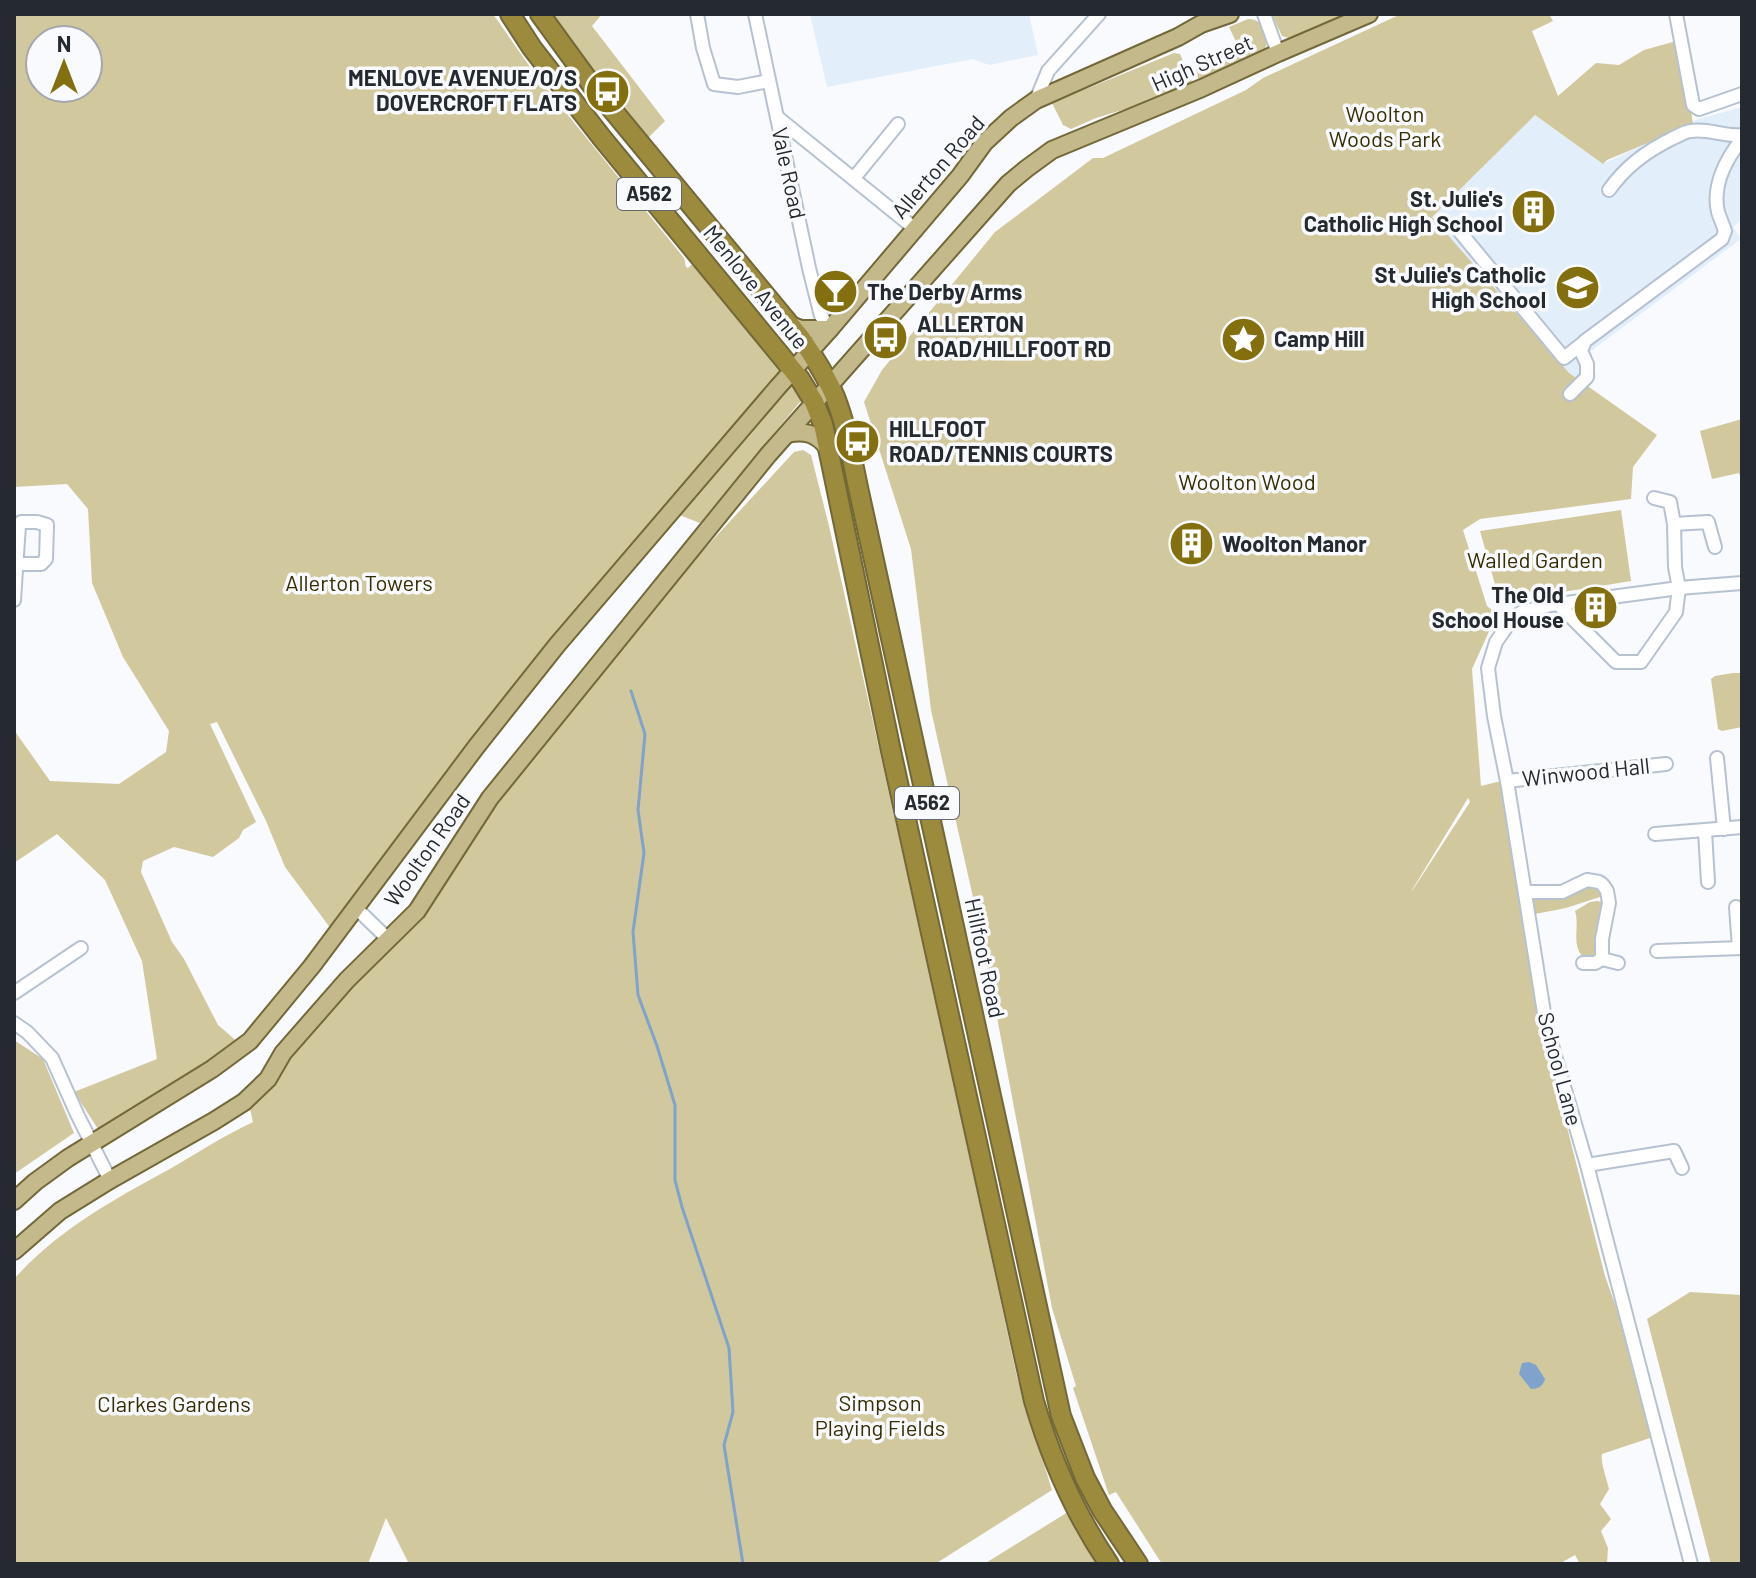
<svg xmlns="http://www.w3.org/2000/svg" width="1756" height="1578" font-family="Barlow,sans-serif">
	<rect width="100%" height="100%" fill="#f8fafd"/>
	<g fill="#e3eefb">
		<path d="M810,14H1029L1038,55L989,65L973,59L827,87Z"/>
		<path d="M1742,107V219L1733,227L1741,239L1591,351L1596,377L1576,398L1431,217L1535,115L1603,164L1698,119Z"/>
	</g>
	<g fill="#d2c89d" fill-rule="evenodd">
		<path d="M14,14H493L537,77L684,258L686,267L688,268L694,262L804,397L700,523L666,510L334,933L285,867L266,821L217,722L210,724L256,822L243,830L239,838L213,857L174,847L143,861L141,872L172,942L184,959L218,1025L240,1044L100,1132L74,1092L157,1059L142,961L105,880L57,834L14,863V730L50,781L119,784L166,752L169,731L123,657L92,583L88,509L67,484L14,487ZM40,40H88V88H40Z"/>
		<path d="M549,14H602L592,26L665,121L645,141Z"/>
		<path d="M1274,14H1351L1292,39L1282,36L1273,17Z"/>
		<path d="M1401,14H1549L1553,21L1532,31L1558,96L1596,63L1619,65L1644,50L1680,40L1693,124L1607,160L1603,164L1535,115L1432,217L1569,373L1657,435L1633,467L1631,499L1480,519L1463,530L1487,606L1497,614L1472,669L1481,786L1501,781L1538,1023L1562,1108L1605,1276L1637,1366L1650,1438L1602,1454C1600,1461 1607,1480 1609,1489L1600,1504L1611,1519L1601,1531L1608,1548L1607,1564H1580L1575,1555L1559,1564H1162L1116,1492L1109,1495L1073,1388L1076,1386L1052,1308L981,933L931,710L911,549L864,402L882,370L995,232L1093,158H1103L1246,90L1263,78ZM1468,798L1470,802L1412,891V890Z"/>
		<path d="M1248,19C1265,18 1272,41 1263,52L1199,80L1194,70L1240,50L1229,27Z"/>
		<path d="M1174,53L1180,54L1192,82L1132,107L1096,118L1071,129L1063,125L1052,103Z"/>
		<path d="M1742,419V481L1739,473L1712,479L1700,431Z"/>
		<path d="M803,450L811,455L829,526L938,1011L1017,1377L1052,1490L935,1564H409L386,1518L368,1564H14V1279C58,1230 111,1201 168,1170C196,1154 223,1136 253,1122L250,1109L262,1097L348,982L418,914L491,803L649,609L794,452Z"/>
		<path d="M1621,510L1631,581L1500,602L1480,531Z"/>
		<path d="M1733,673H1742V727L1722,731L1718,729L1711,679L1715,676Z"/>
		<path d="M1583,885H1595L1603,896L1566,908L1535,914L1533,901L1536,898Z"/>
		<path d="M1597,901L1604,902L1597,950L1591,958L1583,957C1571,944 1580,926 1575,911L1590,902Z"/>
		<path d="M14,1040L43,1059L74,1133L14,1174Z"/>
		<path d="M1690,1292L1742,1295V1564H1711L1647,1319Z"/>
		<path d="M1068,1512C1078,1530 1091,1546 1102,1564H984Z"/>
	</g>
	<path fill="#7fa3cd" d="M1529,1362L1536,1365L1545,1379C1543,1386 1538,1389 1531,1389L1519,1374L1522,1363Z"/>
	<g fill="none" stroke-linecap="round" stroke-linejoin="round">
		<path stroke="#7fa3cd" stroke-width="3" d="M631,691L645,734L638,810L644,853L633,932L638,995L657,1046L675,1105V1180L682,1207L729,1348L733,1412L724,1445L743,1564"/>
		<defs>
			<g id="minor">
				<path d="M697,14L703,48L714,84L738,87L769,81"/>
				<path d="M755,14L809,268L821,316L830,329"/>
				<path d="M1264,14L1278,53"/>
				<path d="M1676,14L1693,105L1699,109L1742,94"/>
				<path d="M1036,100L1048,71L1099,14"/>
				<path d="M777,117L914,228"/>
				<path d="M854,178L898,124"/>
				<path d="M1609,190C1626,166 1647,151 1673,138C1679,136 1685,131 1691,131C1708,128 1725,137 1742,135"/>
				<path d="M1460,232L1564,358L1583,343"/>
				<path d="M1570,394L1587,377V364L1581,351L1585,341L1722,239L1725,231C1723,225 1720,218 1718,212C1712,186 1726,159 1742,139"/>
				<path d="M1674,524L1708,522L1715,547"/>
				<path d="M14,600L19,525L21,522H37L47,525L46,559L41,564H17"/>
				<path d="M1558,604L1616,662H1641L1676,612L1679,588L1675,567L1674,524L1670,502L1654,498"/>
				<path d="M1717,758L1724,829"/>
				<path d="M1507,781L1666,764"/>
				<path d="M1705,831L1708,882"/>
				<path d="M1655,834L1742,827"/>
				<path d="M1525,892H1562L1587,880L1599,882L1603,885L1607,891L1609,903L1602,939V959"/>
				<path d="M1736,907L1739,948"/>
				<path d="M356,908L388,939"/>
				<path d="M1657,951L1742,948"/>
				<path d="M1583,963H1595L1602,959L1618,963"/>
				<path d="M14,993L81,948"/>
				<path d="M14,1023L27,1032L52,1058L77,1114L110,1180"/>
				<path d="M1587,1165L1674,1151L1682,1168"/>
				<path d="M1691,1564L1587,1165L1546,1025L1507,781L1494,716L1488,668L1496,642L1512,619L1522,612L1551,605L1679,588L1742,583"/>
			</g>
			<g id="major">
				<path d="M790,325L801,329H830"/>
				<path d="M787,434C804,430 816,433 827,447"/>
				<path d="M14,1201L35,1182L68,1158L212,1069L250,1041L312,966L476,747L557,645L777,388L830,329L960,176L984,143L1011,118L1036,100L1178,37L1201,24L1230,14"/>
				<path d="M14,1251L60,1211L110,1180L214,1121L244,1102L268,1079L283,1053L347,980L417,911L490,798L768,455L1008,184L1026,169L1052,150L1202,88L1278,53L1369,14"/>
			</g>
			<g id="highway">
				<path d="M510,14L532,48L602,138L800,379L814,402L823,424L891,751L1034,1401C1051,1459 1075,1514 1109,1564"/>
				<path d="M540,14L591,84L800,337C814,357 826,375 835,397C848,430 853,466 861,501L1061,1416L1085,1478L1102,1510L1138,1564"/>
			</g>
		</defs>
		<use href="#minor" stroke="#b6c2d1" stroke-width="16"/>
		<use href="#major" stroke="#726838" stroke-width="20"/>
		<use href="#highway" stroke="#726838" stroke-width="22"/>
		<use href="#minor" stroke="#fff" stroke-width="12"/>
		<use href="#major" stroke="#c4b98b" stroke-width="16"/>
		<use href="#highway" stroke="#9c8a3d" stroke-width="18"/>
	</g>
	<defs>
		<symbol id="bus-disc" viewBox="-11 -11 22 22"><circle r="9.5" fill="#836f0e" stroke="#f8fafd"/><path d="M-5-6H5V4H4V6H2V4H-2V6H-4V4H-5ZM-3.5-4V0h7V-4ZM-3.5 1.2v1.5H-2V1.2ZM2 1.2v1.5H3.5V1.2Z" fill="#fff"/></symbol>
		<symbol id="building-disc" viewBox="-11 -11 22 22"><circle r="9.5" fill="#836f0e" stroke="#f8fafd"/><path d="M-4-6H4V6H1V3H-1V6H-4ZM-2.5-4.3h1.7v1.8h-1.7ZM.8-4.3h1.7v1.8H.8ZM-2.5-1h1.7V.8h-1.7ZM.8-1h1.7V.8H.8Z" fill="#fff"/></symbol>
		<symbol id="school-disc" viewBox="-11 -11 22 22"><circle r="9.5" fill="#836f0e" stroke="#f8fafd"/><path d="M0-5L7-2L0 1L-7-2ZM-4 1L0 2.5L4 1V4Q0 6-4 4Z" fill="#fff"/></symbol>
		<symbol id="bar-disc" viewBox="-11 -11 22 22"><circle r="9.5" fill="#836f0e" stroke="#f8fafd"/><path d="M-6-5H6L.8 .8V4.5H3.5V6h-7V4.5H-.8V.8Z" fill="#fff"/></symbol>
		<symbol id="sight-disc" viewBox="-11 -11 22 22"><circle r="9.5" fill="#836f0e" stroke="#f8fafd"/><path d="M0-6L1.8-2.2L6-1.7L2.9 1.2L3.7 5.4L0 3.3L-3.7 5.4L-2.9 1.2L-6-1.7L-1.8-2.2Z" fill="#fff"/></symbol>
	</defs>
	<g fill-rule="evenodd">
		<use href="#bus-disc" x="582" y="66" width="51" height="51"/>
		<use href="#building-disc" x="1508" y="186" width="51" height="51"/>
		<use href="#school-disc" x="1552" y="262" width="51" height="51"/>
		<use href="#bar-disc" x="810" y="266" width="51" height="51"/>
		<use href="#bus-disc" x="860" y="312" width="51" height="51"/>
		<use href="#sight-disc" x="1218" y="314" width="51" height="51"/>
		<use href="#bus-disc" x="832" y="416" width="51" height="51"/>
		<use href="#building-disc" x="1166" y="518" width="51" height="51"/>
		<use href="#building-disc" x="1570" y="582" width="51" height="51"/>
	</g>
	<g text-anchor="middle" stroke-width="7" stroke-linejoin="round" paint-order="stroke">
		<g fill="#f8fafd" stroke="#64686e" stroke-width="2">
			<rect x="617" y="178" width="64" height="32" rx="6"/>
			<rect x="895" y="787" width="64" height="32" rx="6"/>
		</g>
		<g font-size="20" font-weight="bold" fill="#252a30">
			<text x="649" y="201">A562</text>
			<text x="927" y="810">A562</text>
		</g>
		<g font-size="22" fill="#252a30" stroke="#f8fafd">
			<text transform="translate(1202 63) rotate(-24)" y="8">High Street</text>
			<text transform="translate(938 167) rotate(-49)" y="8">Allerton Road</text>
			<text transform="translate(789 173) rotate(78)" y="8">Vale Road</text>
			<text transform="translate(756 287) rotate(51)" y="8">Menlove Avenue</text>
			<text transform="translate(1586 772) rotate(-6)" y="8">Winwood Hall</text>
			<text transform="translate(427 850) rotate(-55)" y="8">Woolton Road</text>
			<text transform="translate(985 958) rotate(78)" y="8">Hillfoot Road</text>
			<text transform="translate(1560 1069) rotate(75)" y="8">School Lane</text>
		</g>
		<g font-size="22" font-weight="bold" fill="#252a30" stroke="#f8fafd" text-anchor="start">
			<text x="577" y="86" text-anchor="end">MENLOVE AVENUE/O/S<tspan x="577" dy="25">DOVERCROFT FLATS</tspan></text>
			<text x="1503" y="207" text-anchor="end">St. Julie's<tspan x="1503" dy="25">Catholic High School</tspan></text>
			<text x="1546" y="283" text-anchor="end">St Julie's Catholic<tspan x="1546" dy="25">High School</tspan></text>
			<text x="867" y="300">The Derby Arms</text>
			<text x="917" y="332">ALLERTON<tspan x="917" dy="25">ROAD/HILLFOOT RD</tspan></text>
			<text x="1274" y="347">Camp Hill</text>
			<text x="889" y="437">HILLFOOT<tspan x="889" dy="25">ROAD/TENNIS COURTS</tspan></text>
			<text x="1222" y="552">Woolton Manor</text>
			<text x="1564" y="603" text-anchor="end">The Old<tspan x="1564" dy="25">School House</tspan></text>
		</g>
		<g font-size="22" fill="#362d00" stroke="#f8fafd">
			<text x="1385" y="122">Woolton<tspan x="1385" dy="25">Woods Park</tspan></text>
			<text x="1247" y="490">Woolton Wood</text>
			<text x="1535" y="568">Walled Garden</text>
			<text x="359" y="591">Allerton Towers</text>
			<text x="880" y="1411">Simpson<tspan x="880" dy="25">Playing Fields</tspan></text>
			<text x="174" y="1412">Clarkes Gardens</text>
		</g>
	</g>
	<rect width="1756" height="1578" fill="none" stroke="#252a30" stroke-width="32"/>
	<g transform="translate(64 64)"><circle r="38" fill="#f8fafd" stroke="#a4a7ab" stroke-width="2"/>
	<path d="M0-6L14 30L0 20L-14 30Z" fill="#836f0e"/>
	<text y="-12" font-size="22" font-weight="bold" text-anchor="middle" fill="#252a30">N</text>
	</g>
</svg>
